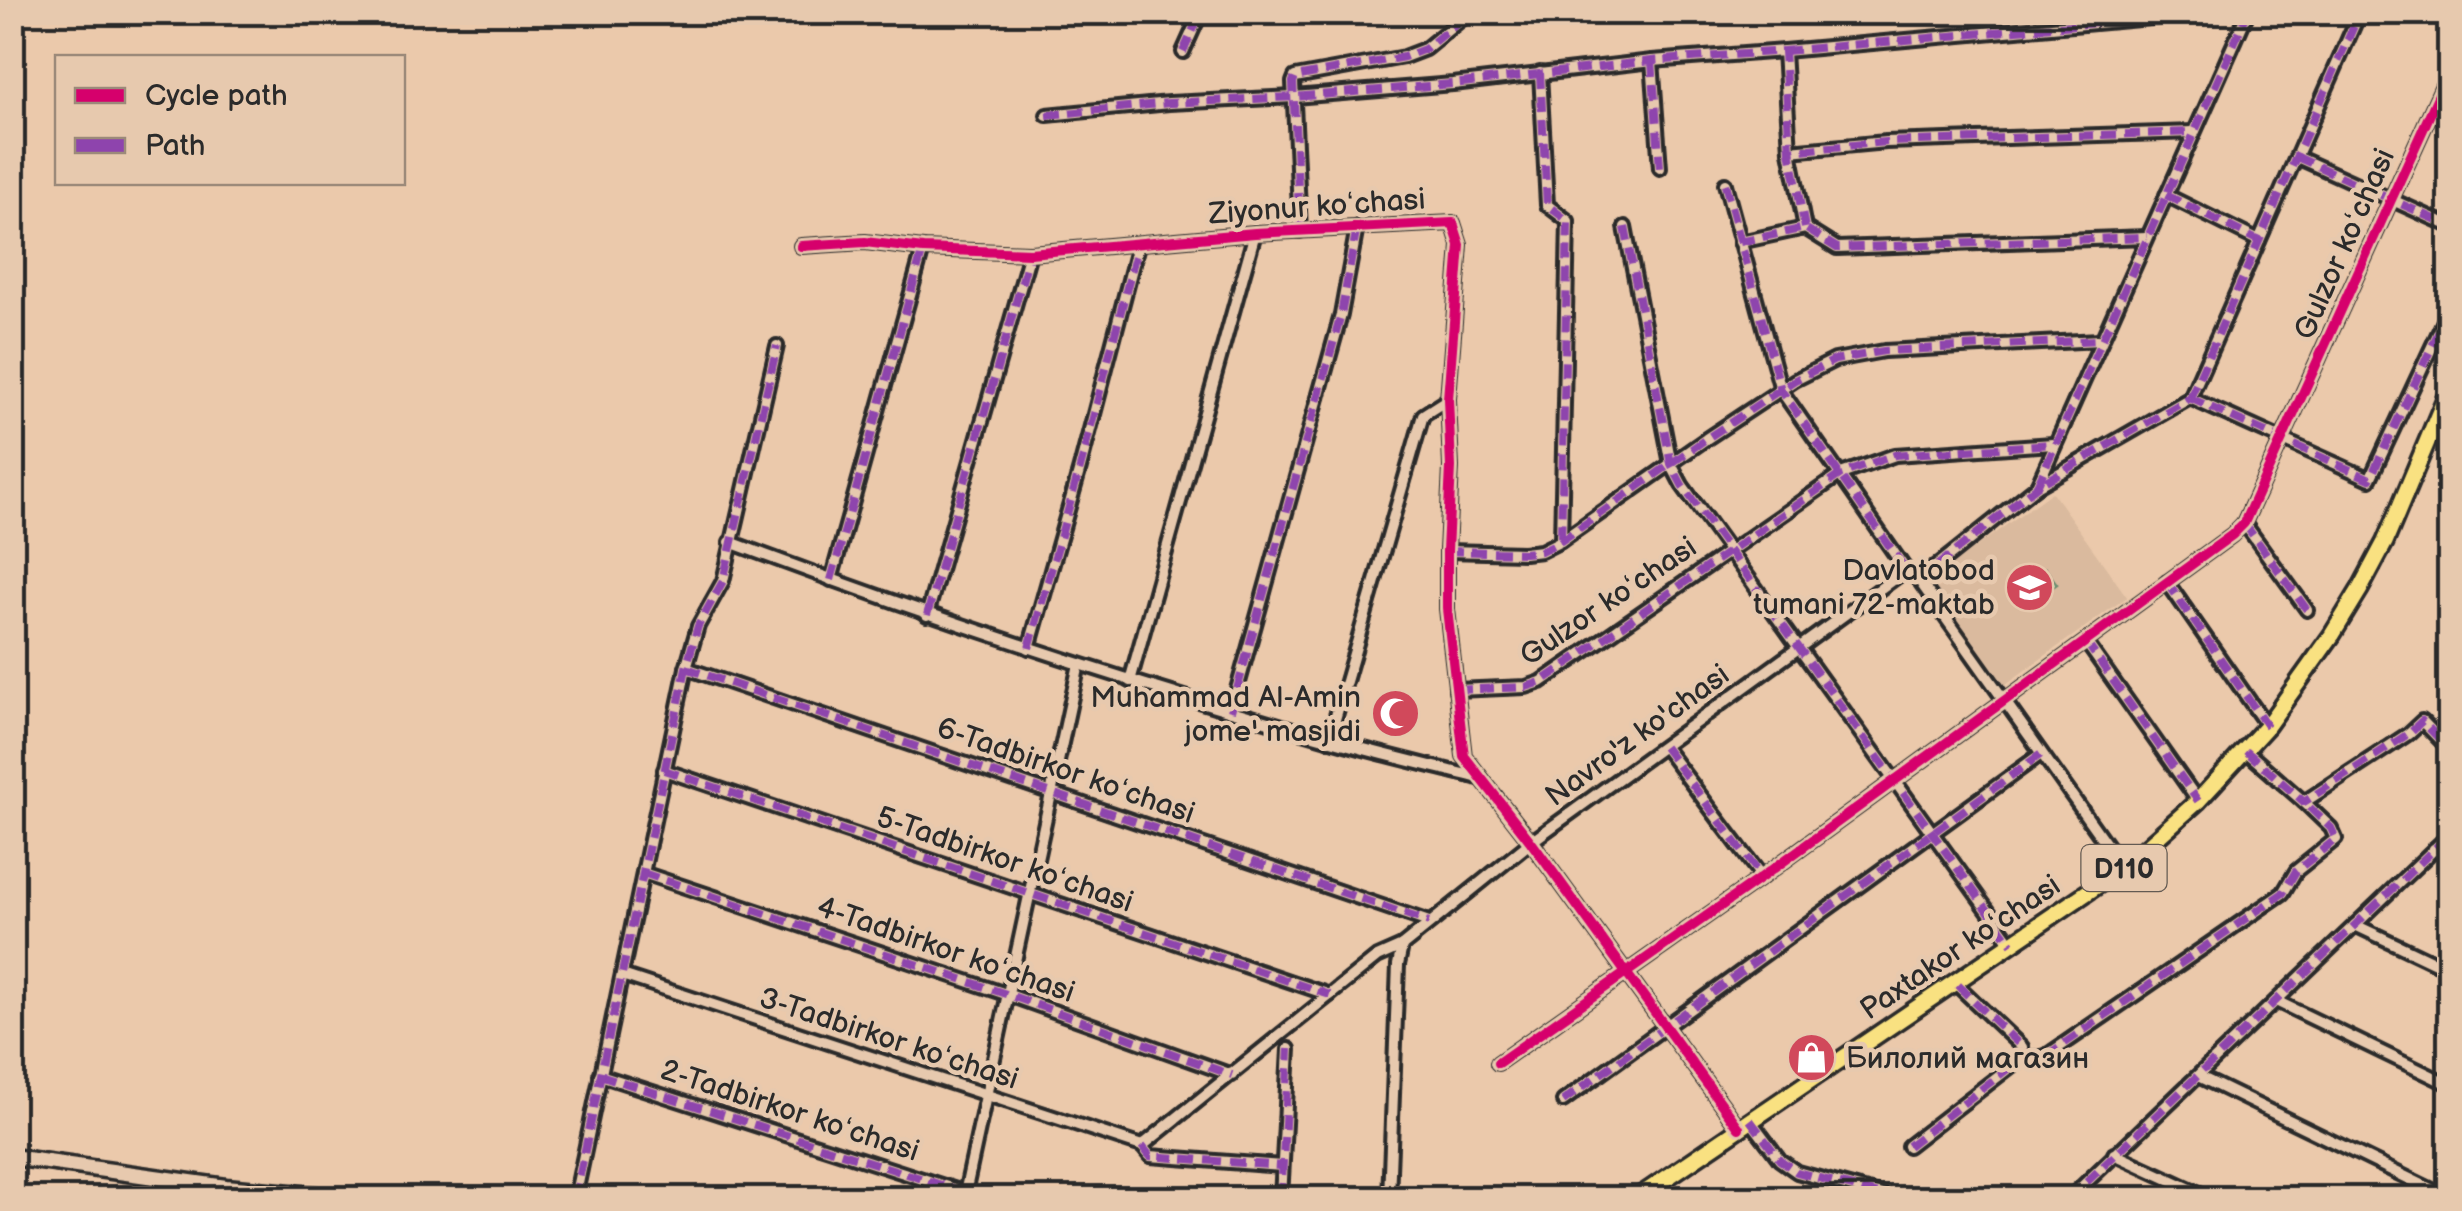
<svg xmlns="http://www.w3.org/2000/svg" width="2462" height="1211" font-family="'Balsamiq Sans',sans-serif">
	<rect width="100%" height="100%" fill="#ebc9ab"/>
	<filter id="ink" filterUnits="userSpaceOnUse"><feTurbulence type="fractalNoise" baseFrequency=".01" numOctaves="2"/><feDisplacementMap in="SourceGraphic" scale="20" xChannelSelector="R" yChannelSelector="G"/><feConvolveMatrix kernelMatrix="1 2 1 2 8 2 1 2 1" color-interpolation-filters="sRGB"/></filter>
	<g filter="url(#ink)">
		<path fill="#daba9e" d="M2052,492L2127,597L2003,686L1931,593L1948,580L1941,572Z"/>
		<path fill="#b0eeb4" stroke="#6e8c70" stroke-width="2.5" d="M2045,568L2057,584L2027,605L2015,589Z"/>
		<g fill="none" stroke-linecap="round" stroke-linejoin="round">
			<defs>
				<g id="minor">
					<path d="M1820,14V12"/>
					<path d="M1972,14L1984,12"/>
					<path d="M1784,51L2217,12"/>
					<path d="M1183,52L1201,12"/>
					<path d="M1652,61L1660,168"/>
					<path d="M1540,73L1547,205L1568,221L1561,541"/>
					<path d="M1047,115L1169,103L1294,97L1453,84L1652,61L1784,51L1790,151"/>
					<path d="M2297,157L2450,226"/>
					<path d="M1725,184L1781,390L1906,570L1919,580L2123,868"/>
					<path d="M2166,195L2259,241"/>
					<path d="M1625,227L1671,464L1682,485L2012,944"/>
					<path d="M1805,228L1790,151L1886,142L2194,132"/>
					<path d="M1300,231L1293,82L1295,77L1404,57L1425,49L1470,12"/>
					<path d="M1740,242L1805,228L1837,248L2147,237"/>
					<path d="M801,246L865,242L923,249L1030,253L1255,233L1453,223L1460,245L1448,399L1451,467L1447,551V609L1464,756L1531,842L1739,1128"/>
					<path d="M2190,398L2360,12"/>
					<path d="M2190,398L2370,479L2450,308"/>
					<path d="M2037,486L2248,12"/>
					<path d="M2244,523L2307,610"/>
					<path d="M730,542C925,615 1123,681 1324,738C1375,753 1428,765 1479,778"/>
					<path d="M1447,551L1524,553L1541,551L1561,541L1706,439L1795,380L1835,360L1884,351L2100,340"/>
					<path d="M831,580L923,249"/>
					<path d="M1919,580L2037,486L2190,398"/>
					<path d="M2167,582L2267,726"/>
					<path d="M927,615L1030,253"/>
					<path d="M2086,642L2198,801"/>
					<path d="M1029,648L1080,468L1138,245"/>
					<path d="M686,668L1429,922"/>
					<path d="M1130,681L1255,233"/>
					<path d="M1456,690L1526,687L1541,682L1841,474L1895,455L2053,444"/>
					<path d="M1231,711L1341,315L1357,227"/>
					<path d="M1329,740L1423,415L1448,399"/>
					<path d="M1664,747L1762,877"/>
					<path d="M2246,751L2304,802L2408,734L2422,721L2450,750"/>
					<path d="M664,770L1330,995"/>
					<path d="M2434,849L2450,856"/>
					<path d="M643,873L1009,995L1232,1075"/>
					<path d="M2355,925L2450,970"/>
					<path d="M622,975L1142,1146L1150,1156L1282,1166"/>
					<path d="M2276,1001L2450,1085"/>
					<path d="M2023,1057L2039,1058L2049,1054L2283,893L2296,871L2336,839L2331,828L2304,802"/>
					<path d="M1498,1063L1762,877L2232,535L2244,523L2450,70"/>
					<path d="M600,1075L966,1193"/>
					<path d="M2198,1076L2449,1198"/>
					<path d="M1563,1101L2041,754"/>
					<path d="M1750,1120L1780,1160L1797,1172L1893,1198"/>
					<path d="M1142,1146L1377,957L1402,946L1531,842L1906,570"/>
					<path d="M1908,1146L2023,1057L2022,1047L1956,984"/>
					<path d="M2114,1154L2210,1198"/>
					<path d="M575,1198L686,668L698,626L723,581L777,346"/>
					<path d="M964,1198L1079,664"/>
					<path d="M1281,1198L1289,1049"/>
					<path d="M1389,1198L1398,965L1402,946"/>
					<path d="M2070,1198L2450,834"/>
				</g>
				<path id="secondary" d="M12,1157L226,1187L346,1198"/>
				<path id="primary" d="M1637,1198L2123,868L2198,801L2267,726L2332,635L2360,589L2385,542L2450,387"/>
			</defs>
			<use href="#minor" stroke="#2b2b2b" stroke-width="18"/>
			<use href="#secondary" stroke="#2b2b2b" stroke-width="21"/>
			<use href="#primary" stroke="#2b2b2b" stroke-width="22"/>
			<use href="#minor" stroke="#e7c9ae" stroke-width="10"/>
			<use href="#secondary" stroke="#e7c9ae" stroke-width="14"/>
			<use href="#primary" stroke="#f9e181" stroke-width="15"/>
			<g stroke="#8e44ad" stroke-width="8" stroke-dasharray="15 8" stroke-linecap="butt">
				<path d="M1820,14V12"/>
				<path d="M1972,14L1984,12"/>
				<path d="M1784,51L2217,12"/>
				<path d="M1183,52L1201,12"/>
				<path d="M1652,61L1660,168"/>
				<path d="M1540,73L1547,205L1568,221L1561,541"/>
				<path d="M1047,115L1169,103L1294,97L1453,84L1652,61L1784,51L1790,151"/>
				<path d="M2297,157L2450,226"/>
				<path d="M1725,184L1781,390L1906,570"/>
				<path d="M2166,195L2259,241"/>
				<path d="M1625,227L1671,464L1682,485L2012,944"/>
				<path d="M1805,228L1790,151L1886,142L2194,132"/>
				<path d="M1300,231L1293,82L1295,77L1404,57L1425,49L1470,12"/>
				<path d="M1740,242L1805,228L1837,248L2147,237"/>
				<path d="M2190,398L2360,12"/>
				<path d="M2190,398L2370,479L2450,308"/>
				<path d="M2037,486L2248,12"/>
				<path d="M2244,523L2307,610"/>
				<path d="M1447,551L1524,553L1541,551L1561,541L1706,439L1795,380L1835,360L1884,351L2100,340"/>
				<path d="M831,580L923,249"/>
				<path d="M1919,580L2037,486L2190,398"/>
				<path d="M2167,582L2267,726"/>
				<path d="M927,615L1030,253"/>
				<path d="M2086,642L2198,801"/>
				<path d="M1029,648L1080,468L1138,245"/>
				<path d="M686,668L1429,922"/>
				<path d="M1456,690L1526,687L1541,682L1841,474L1895,455L2053,444"/>
				<path d="M1231,711L1341,315L1357,227"/>
				<path d="M1664,747L1762,877"/>
				<path d="M2246,751L2304,802L2408,734L2422,721L2450,750"/>
				<path d="M664,770L1330,995"/>
				<path d="M643,873L1009,995L1232,1075"/>
				<path d="M2023,1057L2039,1058L2049,1054L2283,893L2296,871L2336,839L2331,828L2304,802"/>
				<path d="M600,1075L966,1193"/>
				<path d="M1563,1101L2041,754"/>
				<path d="M1750,1120L1780,1160L1797,1172L1893,1198"/>
				<path d="M1142,1146L1150,1156L1282,1166"/>
				<path d="M1908,1146L2023,1057L2022,1047L1956,984"/>
				<path d="M575,1198L686,668L698,626L723,581L777,346"/>
				<path d="M1281,1198L1289,1049"/>
				<path d="M2070,1198L2450,834"/>
			</g>
			<defs>
				<g id="cycleway">
					<path d="M801,246L865,242L923,249L1030,253L1255,233L1453,223L1460,245L1448,399L1451,467L1447,551V609L1464,756L1531,842L1739,1128"/>
					<path d="M1498,1063L1762,877L2232,535L2244,523L2450,70"/>
				</g>
			</defs>
			<use href="#cycleway" stroke="#e7c9ae" stroke-width="16"/>
			<use href="#cycleway" stroke="#d6006c" stroke-width="10"/>
		</g>
	</g>
	<defs>
		<symbol id="school-disc" viewBox="-11 -11 22 22"><circle r="9.5" fill="#d1495b" stroke="#e7c9ae"/><path d="M0-5L7-2L0 1L-7-2ZM-4 1L0 2.5L4 1V4Q0 6-4 4Z" fill="#fff"/></symbol>
		<symbol id="mosque-disc" viewBox="-11 -11 22 22"><circle r="9.5" fill="#d1495b" stroke="#e7c9ae"/><path d="M3.5-4.9A6 6 0 1 0 3.5 4.9A5 5 0 1 1 3.5-4.9Z" fill="#fff"/></symbol>
		<symbol id="shop-disc" viewBox="-11 -11 22 22"><circle r="9.5" fill="#d1495b" stroke="#e7c9ae"/><path d="M-5-2.5h2.3a2.7 3.5 0 0 1 5.4 0H5L5.5 6h-11ZM-1.5-2.5h3a1.5 2.3 0 0 0-3 0Z" fill="#fff"/></symbol>
	</defs>
	<g fill-rule="evenodd">
		<use href="#school-disc" x="2002" y="560" width="55" height="55"/>
		<use href="#mosque-disc" x="1368" y="686" width="55" height="55"/>
		<use href="#shop-disc" x="1784" y="1030" width="55" height="55"/>
	</g>
	<g text-anchor="middle" stroke-width="9" stroke-linejoin="round" paint-order="stroke">
		<rect fill="#e7c9ae" stroke="#635a52" stroke-width="2.5" x="2081.5" y="845" width="85" height="46" rx="8"/>
		<g font-size="28" font-weight="bold" fill="#2b2b2b">
			<text x="2124" y="878">D110</text>
		</g>
		<g font-size="30" fill="#2b2b2b" stroke="#e7c9ae">
			<text transform="translate(1317 206) rotate(-4)" y="10">Ziyonur koʻchasi</text>
			<text transform="translate(2344 244) rotate(-66)" y="10">Gulzor koʻchasi</text>
			<text transform="translate(1608 601) rotate(-34)" y="10">Gulzor koʻchasi</text>
			<text transform="translate(1637 735) rotate(-36)" y="10">Navro'z ko'chasi</text>
			<text transform="translate(1066 770) rotate(19)" y="10">6-Tadbirkor koʻchasi</text>
			<text transform="translate(1005 859) rotate(19)" y="10">5-Tadbirkor koʻchasi</text>
			<text transform="translate(1960 947) rotate(-34)" y="10">Paxtakor koʻchasi</text>
			<text transform="translate(946 949) rotate(19)" y="10">4-Tadbirkor koʻchasi</text>
			<text transform="translate(889 1038) rotate(18)" y="10">3-Tadbirkor koʻchasi</text>
			<text transform="translate(790 1110) rotate(18)" y="10">2-Tadbirkor koʻchasi</text>
		</g>
		<g font-size="30" fill="#2b2b2b" stroke="#e7c9ae" text-anchor="end">
			<text x="1995" y="580">Davlatobod<tspan x="1995" dy="34">tumani 72-maktab</tspan></text>
			<text x="1361" y="707">Muhammad Al-Amin<tspan x="1361" dy="34">jome' masjidi</tspan></text>
			<text x="1846" y="1068" text-anchor="start">Билолий магазин</text>
		</g>
	</g>
	<rect width="2462" height="1211" fill="none" stroke="#e7c9ae" stroke-width="50"/>
	<rect x="25" y="25" width="2412" height="1161" fill="none" stroke="#2b2b2b" stroke-width="4" filter="url(#ink)"/>
	<rect x="55" y="55" width="350" height="130" fill="#e7c9ae" stroke="#9c8a7a" stroke-width="2.5"/>
	<rect x="75" y="88" width="50" height="15" fill="#d6006c" stroke="#9c8a7a" stroke-width="2.5"/>
	<text x="145" y="105" font-size="30" fill="#2b2b2b">Cycle path</text>
	<rect x="75" y="138" width="50" height="15" fill="#8e44ad" stroke="#9c8a7a" stroke-width="2.5"/>
	<text x="145" y="155" font-size="30" fill="#2b2b2b">Path</text>
</svg>
